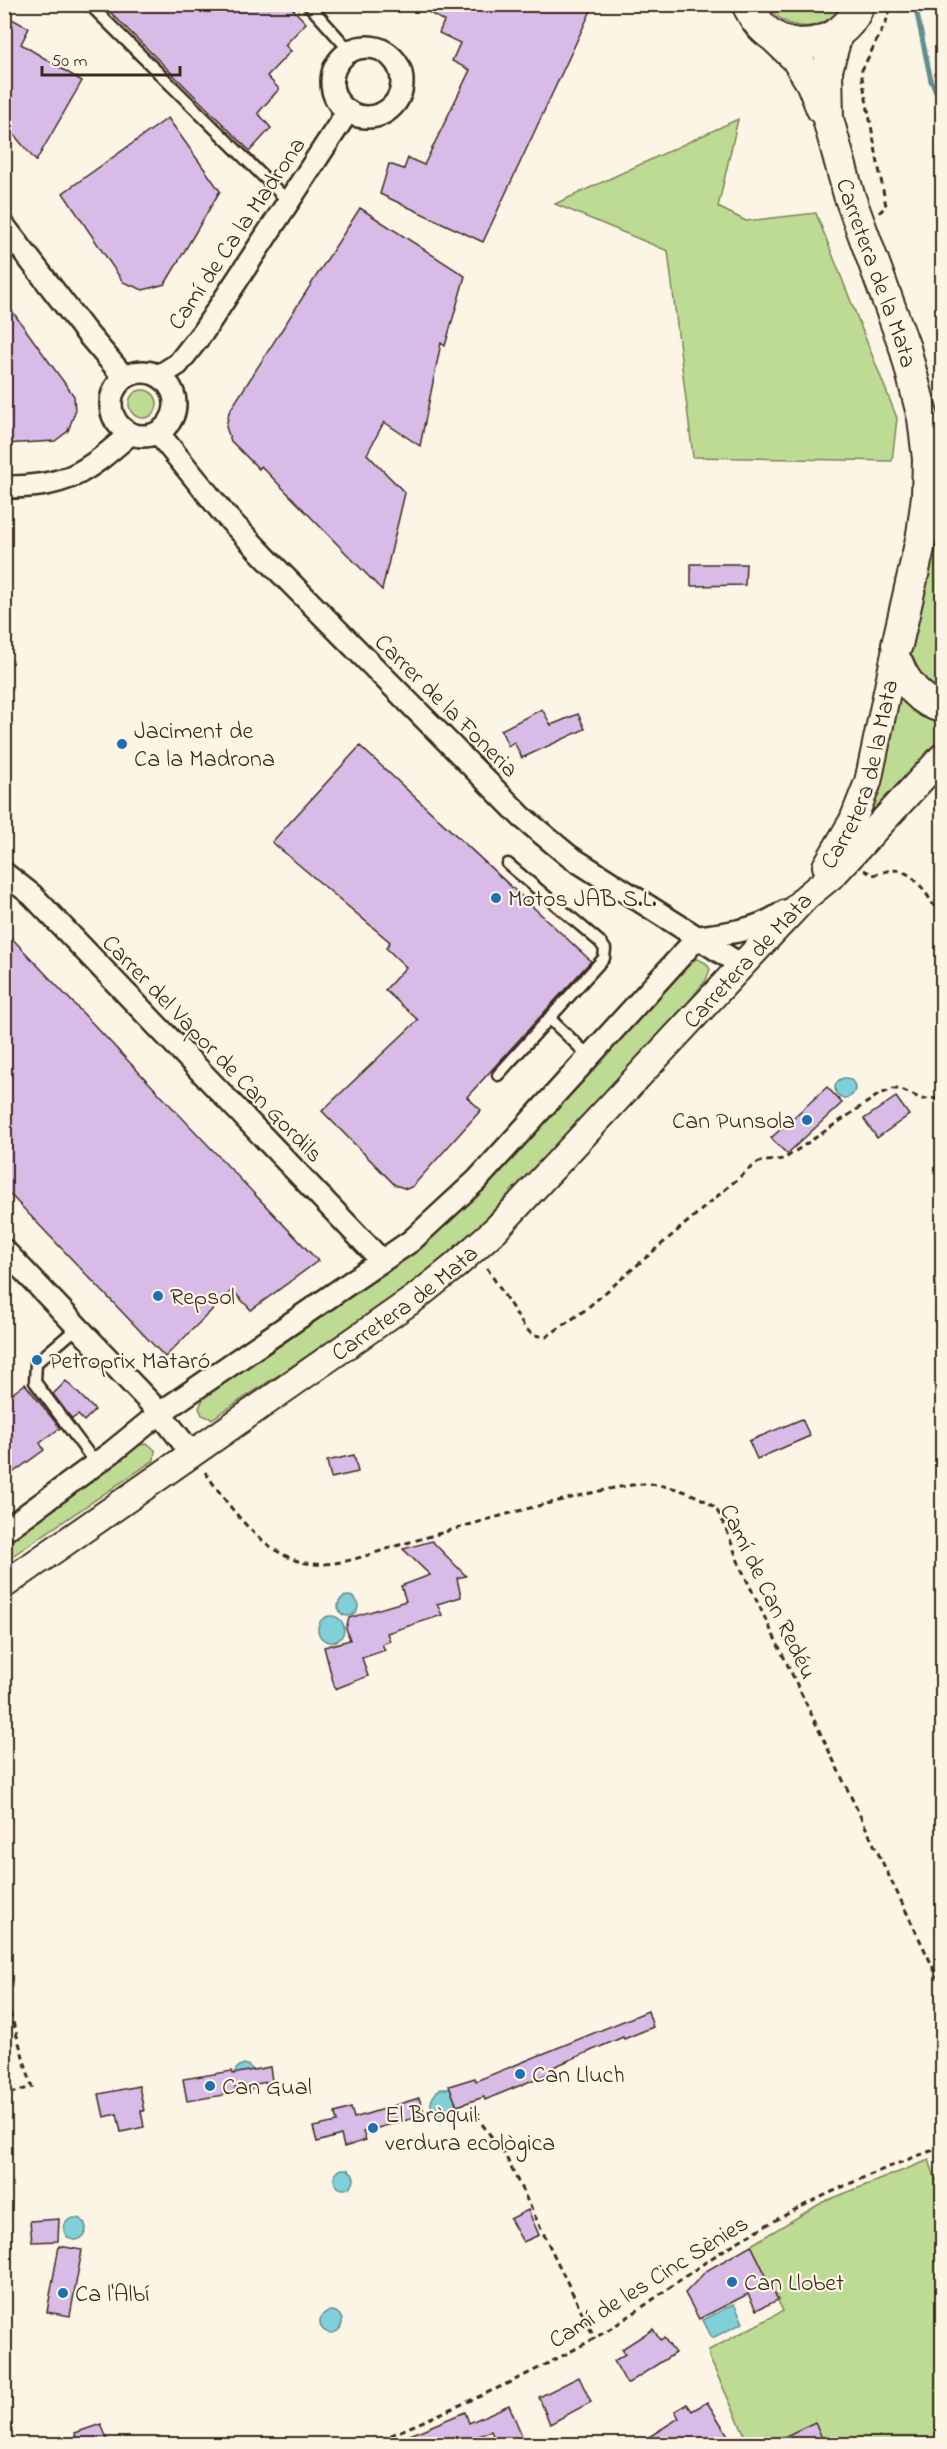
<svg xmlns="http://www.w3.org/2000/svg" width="947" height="2449" font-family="'Indie Flower',sans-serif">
	<rect width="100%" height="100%" fill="#fcf5e5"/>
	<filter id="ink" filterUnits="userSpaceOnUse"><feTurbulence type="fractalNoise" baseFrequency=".0167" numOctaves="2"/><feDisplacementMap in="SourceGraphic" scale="12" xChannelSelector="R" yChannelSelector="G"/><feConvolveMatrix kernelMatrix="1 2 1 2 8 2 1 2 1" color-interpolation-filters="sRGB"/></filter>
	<g filter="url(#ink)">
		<g fill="#bedb93" stroke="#7c8258" stroke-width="1.5">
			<path d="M768,5H841C825,34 784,33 768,5Z"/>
			<path d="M738,119L718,207L746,221L816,213L897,418L892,461L693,457L668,251L555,204Z"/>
			<circle cx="143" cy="404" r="14"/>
			<path d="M942,505V696L928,688L905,647L924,559Z"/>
			<path d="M898,689L942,718V744L884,808L859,831Z"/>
			<path d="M698,959L706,963L710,969L706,980L686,1005L476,1229L419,1278L335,1338L212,1419L202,1415L199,1408L203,1399L212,1391C299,1326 394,1272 473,1198L688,961Z"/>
			<path d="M148,1444L155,1450L154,1460L5,1561L4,1538L139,1445Z"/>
			<path d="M929,2160L936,2180L942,2184V2444H749L709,2357V2350L783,2311L751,2245L823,2202Z"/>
		</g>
		<g fill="#80d0da" stroke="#648e8f" stroke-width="1.5">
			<circle cx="845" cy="1088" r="10"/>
			<circle cx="348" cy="1606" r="10"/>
			<circle cx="331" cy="1629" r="13"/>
			<path d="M244,2064C255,2067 256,2076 257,2086L248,2092L239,2093C233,2084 230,2068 244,2064Z"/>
			<path d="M440,2089H451L457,2106L461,2105L456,2116C434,2125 421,2104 440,2089Z"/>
			<circle cx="344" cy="2179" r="10"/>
			<circle cx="75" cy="2229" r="11"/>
			<path d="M734,2304L743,2323L712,2338L703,2320Z"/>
			<circle cx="331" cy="2322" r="11"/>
		</g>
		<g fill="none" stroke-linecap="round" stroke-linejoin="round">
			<path stroke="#648e8f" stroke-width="5" d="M915,4L931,81L942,104"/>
		</g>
		<g fill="#d9bbe8" stroke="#3b2a1e" stroke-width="1.5">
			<path d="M102,4H288L306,23L285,45L291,51L267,76L279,89L258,113L271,128L250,151Z"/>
			<path d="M414,4H594L483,242L380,194L389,164L404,169L408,158L424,165L470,70L452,61L460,43L439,33L444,21Z"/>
			<path d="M4,15L29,28L21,44L82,81L36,161L4,123Z"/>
			<path d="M168,118L220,191L165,284L143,290L123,282L63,193Z"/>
			<path d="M360,208L465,276L445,346L441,343L420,446L384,422L367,454L405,493L382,590L261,466L259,469L231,441L226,427L229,412Z"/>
			<path d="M4,300L74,396L75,412L68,431L55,441L4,444Z"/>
			<path d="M691,564H746L745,585L691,586Z"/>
			<path d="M542,709L551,725L578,714L585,729L522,758L514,742L508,746L501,730Z"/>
			<path d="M360,746L591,961L467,1097L481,1110L413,1186L407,1189L395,1185L322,1111L418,1020L385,990L406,967L386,948L390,942L272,842Z"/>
			<path d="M4,930L318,1261L251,1310L232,1290L165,1357L4,1188Z"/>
			<path d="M827,1087L842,1103L787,1154L771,1138Z"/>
			<path d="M896,1097L909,1115L877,1138L864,1119Z"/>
			<path d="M66,1381L95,1410L84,1421L78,1415L72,1419L53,1394Z"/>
			<path d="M25,1384L60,1428L40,1443L44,1450L4,1479V1400Z"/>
			<path d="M802,1419L810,1436L757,1459L749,1441Z"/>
			<path d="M354,1455L358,1472L331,1478L327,1461Z"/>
			<path d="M432,1541L466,1576L457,1578L461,1597L437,1604L442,1615L387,1633L390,1641L382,1644L385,1650L362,1658L368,1676L335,1689L324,1647L350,1640L346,1628L349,1618L406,1601L401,1586L430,1575L403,1549Z"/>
			<path d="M648,2011L653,2027L624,2039L623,2037L551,2068L552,2072L485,2100L484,2097L457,2106L449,2086L475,2078L476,2081Z"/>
			<path d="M270,2067L272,2081L235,2088L236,2093L187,2101L183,2079L232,2071L233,2074Z"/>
			<path d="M139,2086L144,2111H141L144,2127L121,2132L117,2114L104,2117L99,2094Z"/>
			<path d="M419,2098L425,2115L363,2132L366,2140L344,2147L341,2135L317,2142L313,2127L337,2122L335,2113L351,2108L354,2118Z"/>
			<path d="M528,2210L539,2235L523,2242L510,2219Z"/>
			<path d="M59,2219L58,2241L32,2242L30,2221Z"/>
			<path d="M751,2245L778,2300L756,2310L748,2294L699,2319L685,2293L706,2271Z"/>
			<path d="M59,2246L82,2250L70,2316L47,2312Z"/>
			<path d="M653,2329L660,2340L664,2338L675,2353L627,2384L614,2361L625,2354L622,2349Z"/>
			<path d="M579,2377L591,2402L550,2424L539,2397Z"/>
			<path d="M707,2402L734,2445H636L679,2418L675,2411L687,2404L692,2411Z"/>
			<path d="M509,2405L526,2445H497L491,2431L458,2445H386L465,2412L469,2423Z"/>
			<path d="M815,2422L825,2445H767Z"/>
			<path d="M101,2424L108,2441L99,2445H80L75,2433Z"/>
		</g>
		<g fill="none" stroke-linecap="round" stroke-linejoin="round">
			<defs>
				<g id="service">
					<path d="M89,4L289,202"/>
					<path d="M308,4L350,51"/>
					<path d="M549,1018L589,1056"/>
					<path d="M498,1075L604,958L605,949L600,942L508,864"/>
					<path d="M78,1327L36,1363L35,1382L96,1464"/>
				</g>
				<g id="minor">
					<circle cx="367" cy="82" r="35"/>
					<path d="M4,226L85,331L124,377"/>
					<circle cx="143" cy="404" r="32"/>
					<path d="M159,376L178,364L203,332L348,111"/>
					<path d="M158,433L224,514L267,559L522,817L569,856L741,965"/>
					<path d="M4,487C67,487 84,474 130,434"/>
					<path d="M4,873L32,895L382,1261"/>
					<path d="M4,1250L160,1413L192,1454"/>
					<path d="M4,1531L112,1452L160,1413L411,1241L477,1180L698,937C730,933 759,930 785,911"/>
				</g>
				<g id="tertiary">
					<path id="s1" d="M826,866L853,820L868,782L896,649"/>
					<path id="s2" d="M4,1585L415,1298L455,1266L496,1229L771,934L806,897L834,874L942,757"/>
				</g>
				<g id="secondary">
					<path d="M747,4C753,16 759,26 770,34C800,55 848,41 859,4"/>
					<path id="s3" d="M837,34L827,70L828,119L849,195L905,348L923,418L928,459L927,496L922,535"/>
					<path d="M772,35L796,58L811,82L822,109"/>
					<path d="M897,645L922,535L930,515"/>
					<path d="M898,664C905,683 922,703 942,707"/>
				</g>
			</defs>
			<use href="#service" stroke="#3b2a1e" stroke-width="15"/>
			<use href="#minor" stroke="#3b2a1e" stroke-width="26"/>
			<use href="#tertiary" stroke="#3b2a1e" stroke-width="30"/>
			<use href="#secondary" stroke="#3b2a1e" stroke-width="34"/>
			<g stroke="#3b2a1e" stroke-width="3" stroke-dasharray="6 4.5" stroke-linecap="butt">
				<path d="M879,213L886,206L861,72L886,22L892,4"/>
				<path d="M864,870L873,875C880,873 889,870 897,870C918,873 932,904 942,919"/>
				<path d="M487,1268L525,1328L533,1335L546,1337L585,1310L749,1169L759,1162L784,1159L878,1095L893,1089H899L922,1099L942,1098"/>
				<path d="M205,1472C229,1506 257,1547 298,1561C329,1571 367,1555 396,1546C453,1530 509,1512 567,1499C591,1493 617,1486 643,1484C662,1483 701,1494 715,1508C723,1517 735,1553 740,1566L942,1986"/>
				<path d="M942,1587V1590"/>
				<path d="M4,1992L32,2087L4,2095"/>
				<path d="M482,2124L505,2155L595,2339"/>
				<path d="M371,2444C446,2411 522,2380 593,2339C640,2312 682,2276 729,2247C796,2206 868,2173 942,2147"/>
			</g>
			<use href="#service" stroke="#fcf5e5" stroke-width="10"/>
			<use href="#minor" stroke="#fcf5e5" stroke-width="21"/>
			<use href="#tertiary" stroke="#fcf5e5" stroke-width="26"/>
			<use href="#secondary" stroke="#fcf5e5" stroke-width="30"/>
		</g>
	</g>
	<g fill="#1f6fb2" stroke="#fcf5e5" stroke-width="2">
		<circle cx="122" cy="744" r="6"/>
		<circle cx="496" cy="898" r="6"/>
		<circle cx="807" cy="1120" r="6"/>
		<circle cx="158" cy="1296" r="6"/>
		<circle cx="37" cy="1360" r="6"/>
		<circle cx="520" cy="2074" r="6"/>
		<circle cx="210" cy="2086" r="6"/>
		<circle cx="373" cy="2128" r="6"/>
		<circle cx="732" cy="2282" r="6"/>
		<circle cx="63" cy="2293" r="6"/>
	</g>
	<g text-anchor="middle" stroke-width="4.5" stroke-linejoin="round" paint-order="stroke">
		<g font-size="24" fill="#3b2a1e" stroke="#fcf5e5">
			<text transform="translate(236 233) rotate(-56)" y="8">Camí de Ca la Madrona</text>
			<text dy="8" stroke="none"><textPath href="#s3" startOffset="248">Carretera de la Mata</textPath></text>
			<text transform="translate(447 705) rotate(45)" y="8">Carrer de la Foneria</text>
			<text dy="8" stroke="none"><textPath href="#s1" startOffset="99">Carretera de la Mata</textPath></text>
			<text dy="8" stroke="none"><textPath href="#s2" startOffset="976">Carretera de Mata</textPath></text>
			<text transform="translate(213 1048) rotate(46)" y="8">Carrer del Vapor de Can Gordils</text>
			<text dy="8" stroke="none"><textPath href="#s2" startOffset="490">Carretera de Mata</textPath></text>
			<text transform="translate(769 1591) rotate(64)" y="8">Camí de Can Redéu</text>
			<text transform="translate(648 2281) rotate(-32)" y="8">Camí de les Cinc Sènies</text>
		</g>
		<g font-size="24" fill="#3b2a1e" stroke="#fcf5e5" text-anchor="start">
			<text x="134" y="738">Jaciment de<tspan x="134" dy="28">Ca la Madrona</tspan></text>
			<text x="508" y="906">Motos JAB S.L.</text>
			<text x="795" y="1128" text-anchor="end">Can Punsola</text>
			<text x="170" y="1304">Repsol</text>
			<text x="49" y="1368">Petroprix Mataró</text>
			<text x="532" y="2082">Can Lluch</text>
			<text x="222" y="2094">Can Gual</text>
			<text x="385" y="2122">El Bròquil:<tspan x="385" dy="28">verdura ecològica</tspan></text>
			<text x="744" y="2290">Can Llobet</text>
			<text x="75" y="2301">Ca l'Albí</text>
		</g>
	</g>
	<rect width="947" height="2449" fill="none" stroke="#fcf5e5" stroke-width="24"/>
	<rect x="12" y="12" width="923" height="2425" fill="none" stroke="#3b2a1e" stroke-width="2" filter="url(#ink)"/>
	<path d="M42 66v9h138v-9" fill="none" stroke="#3b2a1e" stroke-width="3"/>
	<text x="51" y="66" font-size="18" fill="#3b2a1e" stroke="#fcf5e5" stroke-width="4.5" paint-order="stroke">50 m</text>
</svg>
